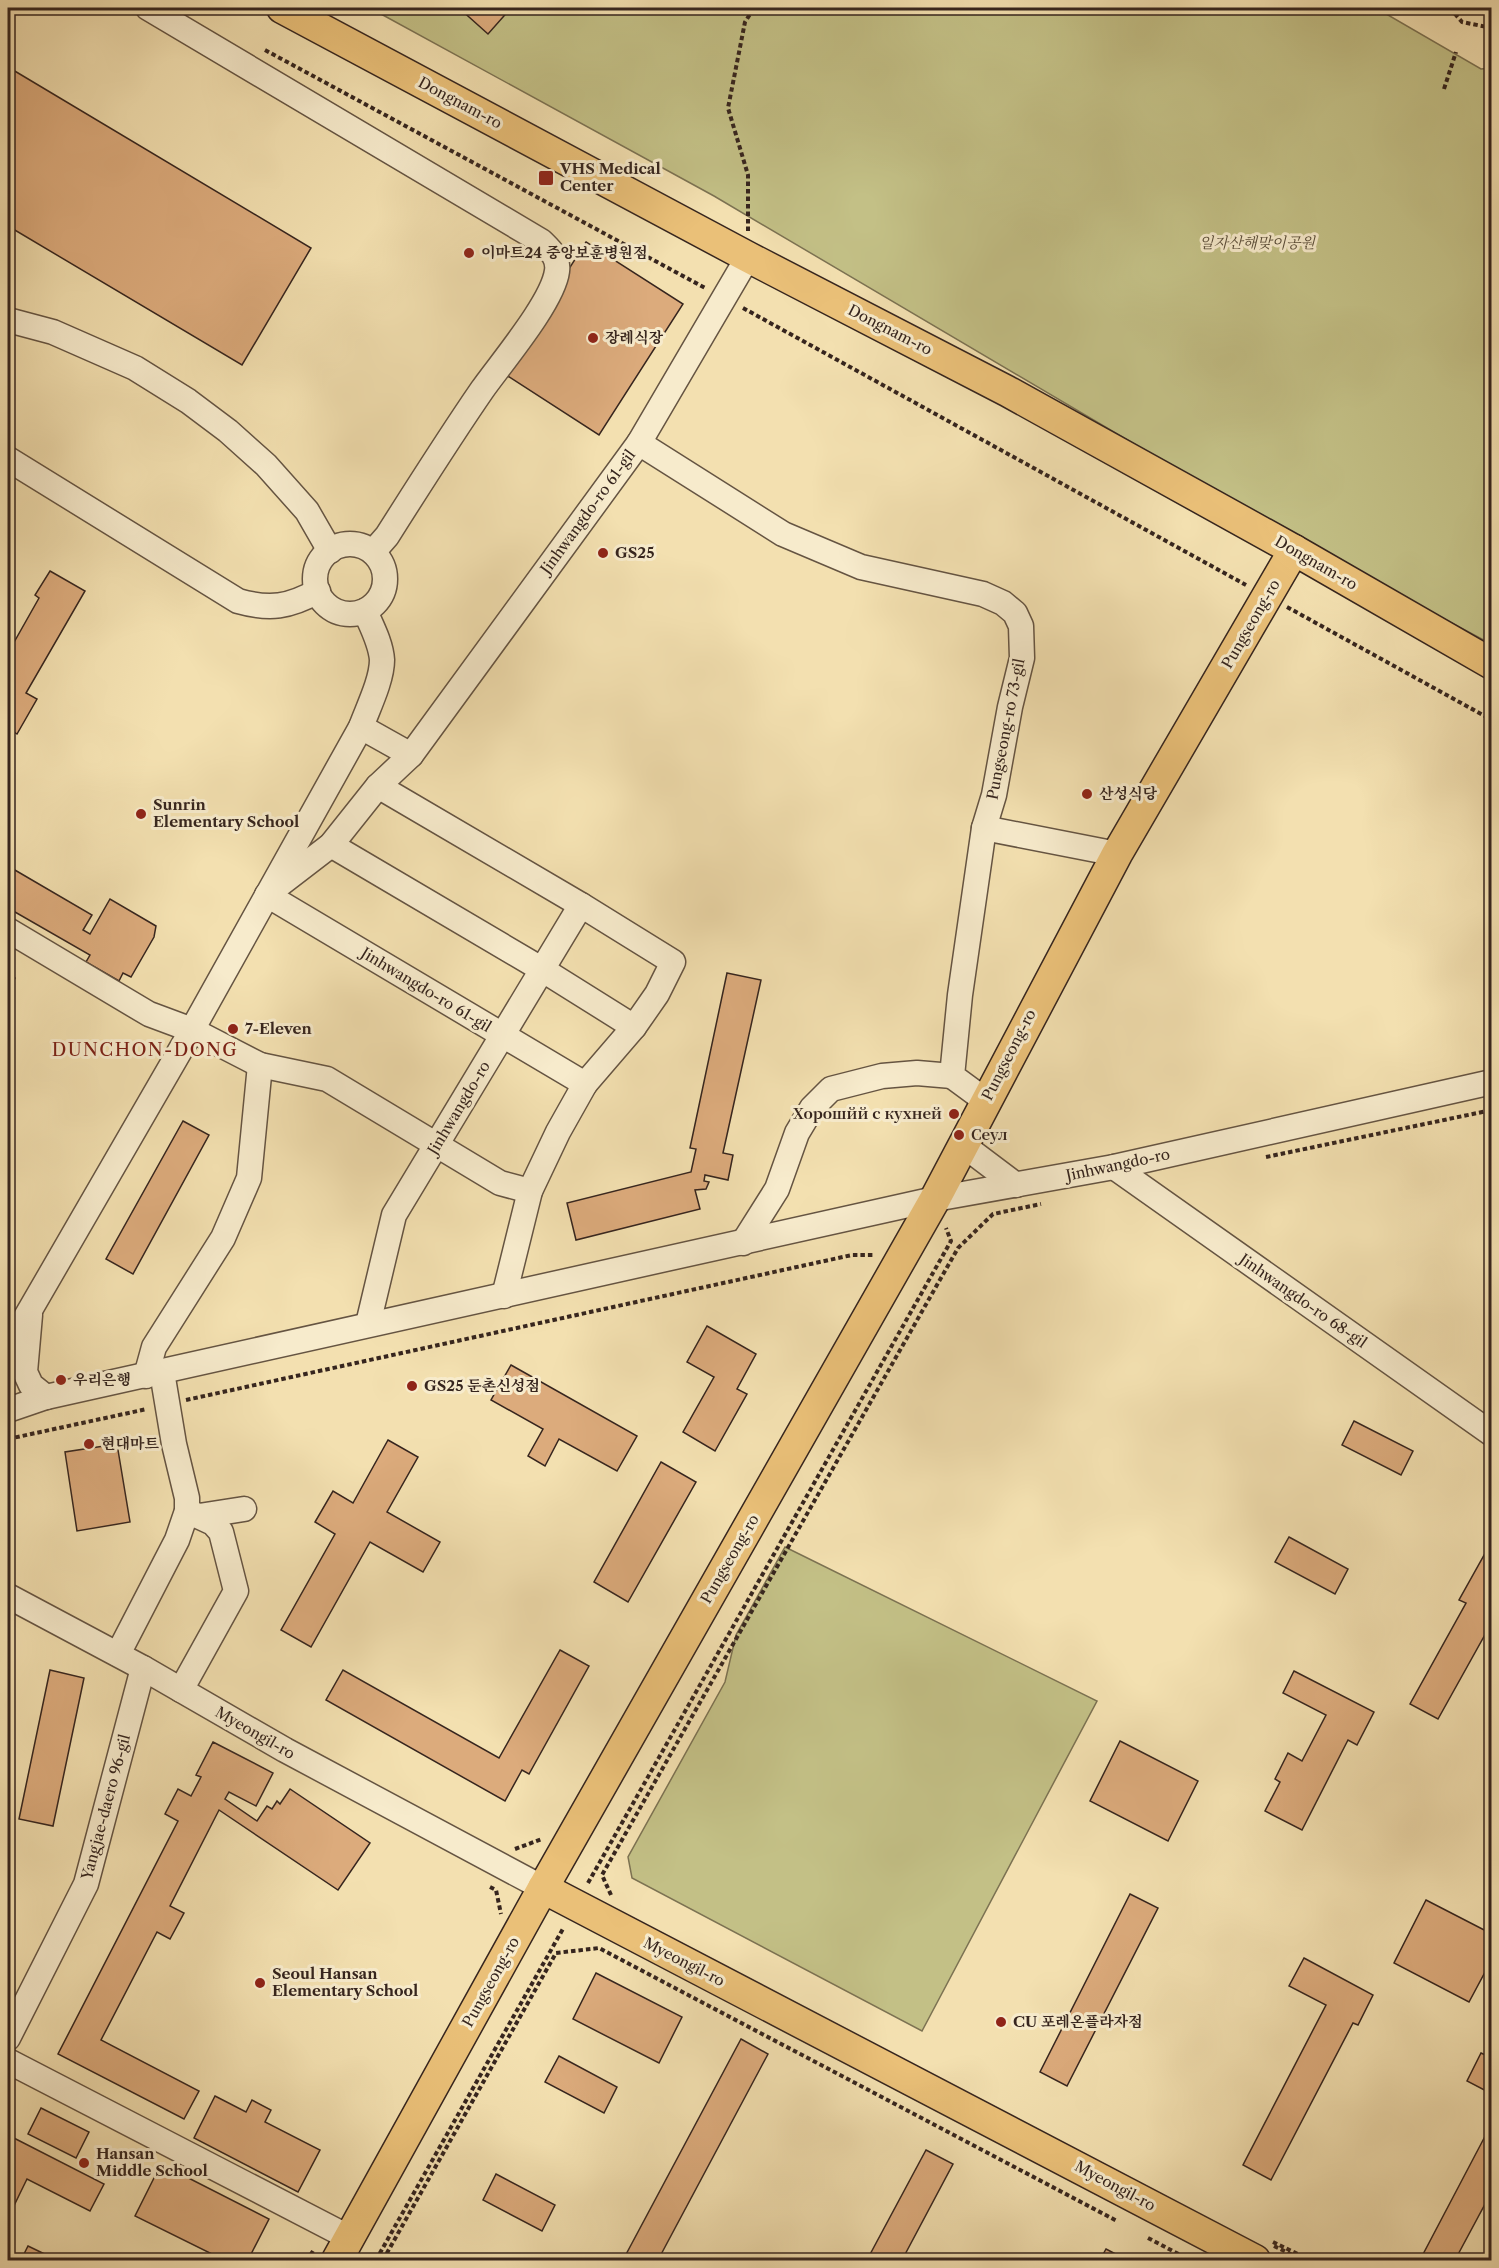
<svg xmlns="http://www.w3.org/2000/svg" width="1499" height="2268" font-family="'Libre Caslon Text','Noto Serif KR',serif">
	<rect width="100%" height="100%" fill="#f3e0b0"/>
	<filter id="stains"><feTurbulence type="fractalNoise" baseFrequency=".00333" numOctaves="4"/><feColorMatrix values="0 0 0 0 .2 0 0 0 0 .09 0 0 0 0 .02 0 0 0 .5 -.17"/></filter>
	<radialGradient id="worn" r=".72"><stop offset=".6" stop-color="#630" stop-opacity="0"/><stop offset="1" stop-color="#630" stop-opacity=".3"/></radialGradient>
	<g fill="#c3c086" stroke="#7c7252" stroke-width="1.5">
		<path d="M370,8H1376L1481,69L1491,68V644L1302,543L714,196Z"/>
		<path d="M785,1547L1097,1701L922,2031L632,1878L628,1857L725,1682L736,1635Z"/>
	</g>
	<g fill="#dcab7c" stroke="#36251e" stroke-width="1.5">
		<path d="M459,8H511L488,34Z"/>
		<path d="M8,67L311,248L242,365L8,226Z"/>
		<path d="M586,242L683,304L599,435L503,373Z"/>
		<path d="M50,571L85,591L26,693L37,699L17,734L8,728V653L39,598L35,595Z"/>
		<path d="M8,866L92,915L83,930L90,934L110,899L156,926L154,937L131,977L123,973L119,981L86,962L90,955L8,908Z"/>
		<path d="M727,973L761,980L723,1153L733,1155L728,1180L705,1175L704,1181L709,1182L706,1189L695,1190L700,1209L576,1240L567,1203L691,1172L696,1149L690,1148Z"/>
		<path d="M8,974L15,978L8,994Z"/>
		<path d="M183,1121L209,1135L133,1274L106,1259Z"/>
		<path d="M707,1326L756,1354L737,1389L747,1394L715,1451L683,1432L714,1377L687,1362Z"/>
		<path d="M511,1365L637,1436L617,1471L559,1439L545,1466L528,1456L543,1429L491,1400Z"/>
		<path d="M1354,1421L1413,1451L1401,1475L1342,1445Z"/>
		<path d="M388,1440L418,1457L387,1512L440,1542L423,1572L370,1542L311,1647L281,1630L335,1534L315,1522L333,1491L353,1503Z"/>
		<path d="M117,1444L130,1522L77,1531L65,1452Z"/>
		<path d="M661,1462L696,1482L628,1602L594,1582Z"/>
		<path d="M1289,1537L1348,1569L1335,1594L1275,1562Z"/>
		<path d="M1492,1541V1604L1487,1612L1492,1614V1622L1438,1719L1410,1704L1466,1603L1459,1600Z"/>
		<path d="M560,1650L589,1666L529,1774L522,1770L505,1801L326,1700L343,1670L499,1758Z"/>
		<path d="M50,1670L84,1678L53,1826L19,1819Z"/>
		<path d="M1294,1671L1374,1712L1357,1745L1348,1740L1302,1830L1265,1811L1280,1782L1275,1779L1288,1753L1302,1761L1326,1715L1283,1693Z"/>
		<path d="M1120,1741L1198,1781L1168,1841L1090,1801Z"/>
		<path d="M213,1742L273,1773L256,1806L229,1792L225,1799L257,1821L267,1806L272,1809L277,1801L280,1804L290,1789L370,1843L338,1890L219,1810L170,1906L184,1913L170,1939L157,1932L101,2040L199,2091L184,2119L58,2054L178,1821L165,1814L178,1789L191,1796L201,1777L196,1775Z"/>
		<path d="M1130,1894L1158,1908L1067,2086L1040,2072Z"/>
		<path d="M1426,1900L1492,1934V1959L1469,2002L1394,1963Z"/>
		<path d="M1304,1958L1373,1995L1358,2025L1353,2023L1271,2180L1243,2165L1326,2005L1289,1986Z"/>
		<path d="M596,1973L682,2017L659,2063L573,2019Z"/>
		<path d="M741,2039L768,2054L658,2260H623Z"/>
		<path d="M1481,2053L1492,2058V2094L1467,2081Z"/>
		<path d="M559,2056L617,2087L604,2113L545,2082Z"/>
		<path d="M215,2096L246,2112L252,2100L271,2110L265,2122L320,2150L298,2192L194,2138Z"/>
		<path d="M41,2108L89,2132L76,2158L28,2134Z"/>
		<path d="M1492,2123V2191L1455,2260H1420Z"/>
		<path d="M8,2135L104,2184L90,2211L27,2179L8,2218Z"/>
		<path d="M926,2150L953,2164L902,2260H867Z"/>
		<path d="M161,2164L269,2219L248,2260H224L135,2216Z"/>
		<path d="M496,2174L555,2205L542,2231L483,2200Z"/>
		<path d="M28,2246L57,2260H21Z"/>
		<path d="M1106,2249L1127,2260H1100Z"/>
	</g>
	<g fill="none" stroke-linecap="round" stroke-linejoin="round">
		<defs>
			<g id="minor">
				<path d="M148,8L541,241C550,250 559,257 557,271C553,302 501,363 482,390C449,438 418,487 387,536L373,552"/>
				<path d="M8,320L53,332L135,368L188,401L228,431L266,465L307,511L330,551"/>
				<path d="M639,443L783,534L861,567L983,594L1003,603L1015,613L1021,626L1022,658L1010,707L994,795L984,828L960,995L952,1076L986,1101"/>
				<path d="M8,459L238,601C270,610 289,607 318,591"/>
				<circle cx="350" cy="579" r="35"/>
				<path d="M361,727L411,755"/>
				<path d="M378,786L581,905L673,962L657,994L634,1027L585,1084L558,1132L530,1191L504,1296"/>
				<path d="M984,828L1117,854"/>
				<path d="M331,845L543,970L634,1027"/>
				<path d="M275,888L331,845L378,786L411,755L639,443L748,257"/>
				<path d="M267,895L585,1084"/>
				<path d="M8,930L149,1014L192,1030L260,1065L327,1079L500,1183L530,1191"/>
				<path d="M963,1145L1016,1185"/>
				<path d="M1114,1167L1492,1434"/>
				<path d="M743,1243L777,1189L797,1133L812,1108L831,1089L882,1076L917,1073L952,1076"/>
				<path d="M30,1315L25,1372L31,1385L46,1397"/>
				<path d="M368,1324L394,1215L581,905"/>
				<path d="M8,1348L192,1030L361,727C368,708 382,680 382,660C381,643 371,625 365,611"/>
				<path d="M146,1376L154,1347L223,1238L249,1178L260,1065"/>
				<path d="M8,1410L46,1397L935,1199L1114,1167L1492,1082"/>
				<path d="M199,1516L244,1509"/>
				<path d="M8,1596L143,1668L285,1750L543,1888"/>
				<path d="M118,1654L177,1540L187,1511V1498L174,1444L162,1372"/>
				<path d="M181,1690L236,1591L221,1532L213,1523L187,1511"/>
				<path d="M8,2038L86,1884L143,1668"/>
				<path d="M8,2061L350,2238"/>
			</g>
			<g id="major">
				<path d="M282,8L748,257L1007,391L1294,550L1492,664"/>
				<path d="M543,1888L1255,2260"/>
				<path d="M337,2260L543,1888L935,1199L1117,854L1294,550"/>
			</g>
		</defs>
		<use href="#minor" stroke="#655442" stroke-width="27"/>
		<use href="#major" stroke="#36251e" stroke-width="33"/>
		<g stroke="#36251e" stroke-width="4" stroke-dasharray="4.5 3" stroke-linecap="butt">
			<path d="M1450,8L1462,22L1492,28"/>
			<path d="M265,50L707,289"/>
			<path d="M1444,89L1456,52"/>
			<path d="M748,231V175L728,108L745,22L754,8"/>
			<path d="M743,308L1246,585"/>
			<path d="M1287,607L1492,720"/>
			<path d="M1266,1157L1492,1110"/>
			<path d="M186,1400L852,1255H874"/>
			<path d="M8,1439L147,1409"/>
			<path d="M515,1849L542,1839"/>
			<path d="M588,1883L951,1241L946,1228"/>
			<path d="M490,1887L496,1890L501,1914"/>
			<path d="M611,1895L602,1875L958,1248L993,1214L1041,1204"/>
			<path d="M1148,2238L1190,2260"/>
			<path d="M1273,2242L1310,2260"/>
			<path d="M1274,2246L1303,2260"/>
			<path d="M307,2260L313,2251"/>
			<path d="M376,2260L564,1927"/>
			<path d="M383,2260L556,1953L599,1948L1117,2221"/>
		</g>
		<use href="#minor" stroke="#f7ebcc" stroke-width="24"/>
		<use href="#major" stroke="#eac078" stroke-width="30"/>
	</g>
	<g fill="#8f2418" stroke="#f7ebcc" stroke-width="2">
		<rect x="538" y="170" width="16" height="16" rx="3"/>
		<circle cx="469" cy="253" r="6"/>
		<circle cx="593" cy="338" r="6"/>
		<circle cx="603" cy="553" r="6"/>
		<circle cx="1087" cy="794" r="6"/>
		<circle cx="141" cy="814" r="6"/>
		<circle cx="233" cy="1029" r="6"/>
		<circle cx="954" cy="1114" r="6"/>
		<circle cx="959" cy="1135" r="6"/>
		<circle cx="61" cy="1380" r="6"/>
		<circle cx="412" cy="1386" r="6"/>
		<circle cx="89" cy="1444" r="6"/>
		<circle cx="260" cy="1983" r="6"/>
		<circle cx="1001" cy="2022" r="6"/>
		<circle cx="84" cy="2163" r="6"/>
	</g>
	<g text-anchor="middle" stroke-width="6" stroke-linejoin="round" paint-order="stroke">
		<g font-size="15" fill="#36251e" stroke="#f7ebcc">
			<text transform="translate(460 103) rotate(28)" y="5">Dongnam-ro</text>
			<text transform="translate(890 330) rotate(27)" y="5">Dongnam-ro</text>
			<text transform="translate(588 512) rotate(-54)" y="5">Jinhwangdo-ro 61-gil</text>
			<text transform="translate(1316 563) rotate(30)" y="5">Dongnam-ro</text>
			<text transform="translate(1251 624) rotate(-60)" y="5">Pungseong-ro</text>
			<text transform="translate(1006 729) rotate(-79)" y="5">Pungseong-ro 73-gil</text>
			<text transform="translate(426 990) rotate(31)" y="5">Jinhwangdo-ro 61-gil</text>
			<text transform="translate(1009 1055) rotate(-63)" y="5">Pungseong-ro</text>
			<text transform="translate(459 1108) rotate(-59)" y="5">Jinhwangdo-ro</text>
			<text transform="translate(1118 1165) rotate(-12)" y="5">Jinhwangdo-ro</text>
			<text transform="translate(1303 1301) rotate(35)" y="5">Jinhwangdo-ro 68-gil</text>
			<text transform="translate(730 1559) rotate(-60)" y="5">Pungseong-ro</text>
			<text transform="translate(255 1733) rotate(30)" y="5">Myeongil-ro</text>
			<text transform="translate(106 1807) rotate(-75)" y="5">Yangjae-daero 96-gil</text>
			<text transform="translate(684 1962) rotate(27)" y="5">Myeongil-ro</text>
			<text transform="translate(491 1982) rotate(-61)" y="5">Pungseong-ro</text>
			<text transform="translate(1115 2186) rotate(28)" y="5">Myeongil-ro</text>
		</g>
		<g font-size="15" font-weight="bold" fill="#36251e" stroke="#f7ebcc" text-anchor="start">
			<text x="560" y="174">VHS Medical<tspan x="560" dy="17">Center</tspan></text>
			<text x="481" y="258">이마트24 중앙보훈병원점</text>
			<text x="605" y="343">장례식장</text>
			<text x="615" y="558">GS25</text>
			<text x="1099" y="799">산성식당</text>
			<text x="153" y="810">Sunrin<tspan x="153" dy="17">Elementary School</tspan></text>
			<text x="245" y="1034">7-Eleven</text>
			<text x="942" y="1119" text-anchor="end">Хорошйй с кухней</text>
			<text x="971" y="1140">Сеул</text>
			<text x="73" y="1385">우리은행</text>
			<text x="424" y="1391">GS25 둔촌신성점</text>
			<text x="101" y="1449">현대마트</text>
			<text x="272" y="1979">Seoul Hansan<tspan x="272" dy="17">Elementary School</tspan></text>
			<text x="1013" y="2027">CU 포레온플라자점</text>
			<text x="96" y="2159">Hansan<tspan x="96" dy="17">Middle School</tspan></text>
		</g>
		<g font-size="15" font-style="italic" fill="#594c38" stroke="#f7ebcc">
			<text x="1257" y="248">일자산해맞이공원</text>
		</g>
		<g font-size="18" letter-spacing="1.5" fill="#7a1f14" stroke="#f7ebcc">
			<text x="145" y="1056">DUNCHON-DONG</text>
		</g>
	</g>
	<rect width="1499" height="2268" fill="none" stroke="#f3e0b0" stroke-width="30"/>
	<rect x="9" y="9" width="1481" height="2250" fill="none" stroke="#36251e" stroke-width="3"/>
	<rect x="15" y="15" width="1469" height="2238" fill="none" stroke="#36251e" stroke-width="1.5"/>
	<rect width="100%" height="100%" filter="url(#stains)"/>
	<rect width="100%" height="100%" fill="url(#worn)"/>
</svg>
